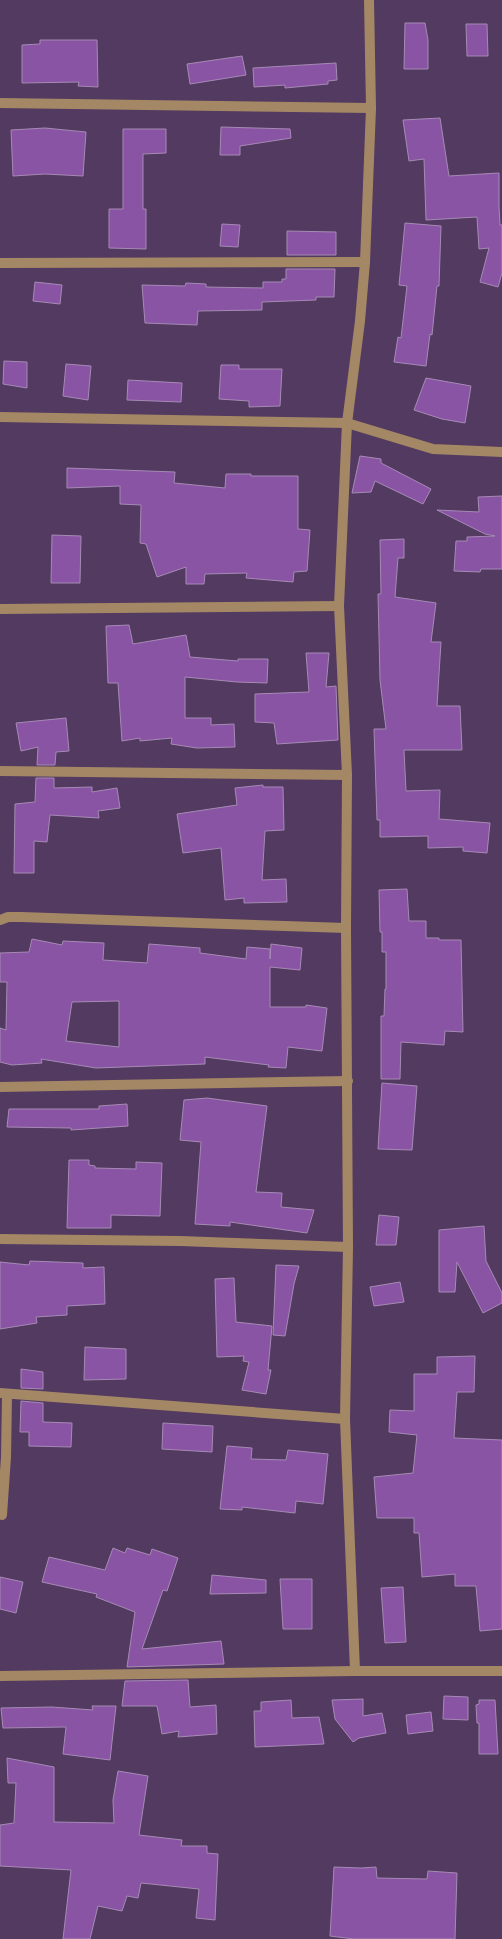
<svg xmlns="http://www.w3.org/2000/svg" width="502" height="1939" font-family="Manrope,sans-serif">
	<rect width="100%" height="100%" fill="#533a60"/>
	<g fill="#8a54a5" stroke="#a68ab5" fill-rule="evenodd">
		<path d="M405,23H425L428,40V69H404Z"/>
		<path d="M466,24H487L488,56H467Z"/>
		<path d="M40,40H97L98,87L78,86L79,82L22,83V45L40,44Z"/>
		<path d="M242,56L246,75L190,84L187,64Z"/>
		<path d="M336,63L337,80L328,81V84L285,88V85L254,87L253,68Z"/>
		<path d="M440,118L449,176L499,173V206L500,225H502V273L498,287L480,282L489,248L479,249L477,217L426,220L424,159L409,161L403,120Z"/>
		<path d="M221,127L290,129L291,138L240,146V155H220Z"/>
		<path d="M45,128L86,132L83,176L45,174L13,176L11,130Z"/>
		<path d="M123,129H166V153L143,154V209H146V249L109,248V209H123Z"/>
		<path d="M405,223L441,226L439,286H437L432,335L430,334L426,366L394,362L398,337L401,338L407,286L399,285Z"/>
		<path d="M222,224L240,225L238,247L220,246Z"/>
		<path d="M287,231L336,232V255H287Z"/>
		<path d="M286,269H335L334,297H316V300L262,302V310L198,311L197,325L145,323L142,285L185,286L186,283L206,284V287L263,288V282H282V279H286Z"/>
		<path d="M35,282L62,285L60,304L33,301Z"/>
		<path d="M4,361L27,362V388L3,384Z"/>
		<path d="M66,364L91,366L88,400L63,396Z"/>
		<path d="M221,365H239V369H282L280,406L249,407V401L219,399Z"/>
		<path d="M426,378L471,386L465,423L442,419L414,410Z"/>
		<path d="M128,380L182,383L181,402L127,400Z"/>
		<path d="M360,456L381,459V463L431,489L423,504L375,481L371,492L352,493Z"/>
		<path d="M67,468L175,472L174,483L225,488L226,474H251V476H298V529L310,530L307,571L294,572L293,582L246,578L247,573L205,574L204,584H186V567L157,577L146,544L140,543L141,505L120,504V486L67,488Z"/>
		<path d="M502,496V569H481L480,572L454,571L456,541H467V537L495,536L485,534L437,510L479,512L478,497Z"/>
		<path d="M52,535L81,536L80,583H51Z"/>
		<path d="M404,539V558H398L395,597L436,603L431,642H441L437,706H460L462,750H404L406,791L440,790L439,819L490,823L487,853L463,851V847L428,848V836L380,837V820H377L374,729H386L380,680L378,594H381L380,540Z"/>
		<path d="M129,625L133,644L186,635L190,657L238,661V659H268L267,683L237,682L185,677V718H211V725L234,724L235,747L197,748L171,744L172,738L140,741V738L122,741L118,683H108L106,626Z"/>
		<path d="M306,653H329L326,687L336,686L338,740L277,744L274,723L255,722V694L309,692Z"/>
		<path d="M66,718L69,751L56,752L55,765H37L38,747L21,751L16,723Z"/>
		<path d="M36,778H54V788L92,787V792L117,788L120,808L98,811L99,818L50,815L47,842L34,841V873H14L15,804L35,802Z"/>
		<path d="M263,785V787H283L284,830L265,831L262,880L286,879L287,902L244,903V898L225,900L221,848L183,853L177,814L237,805L235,788Z"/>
		<path d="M407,889L409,921H426V938H439V940H461L463,1032L445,1031L444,1045L401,1042L400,1079H381V1016H384L385,989H386V952H382V932H380L379,890Z"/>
		<path d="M32,939L62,945L63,941L104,943L103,960L147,963L149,944L200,948V953L246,959L247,947L270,949V959L271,944L302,948L300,970L270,967V1007H306V1005L327,1008L322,1051L288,1047L286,1068L268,1067L269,1065L205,1057V1064L96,1068L41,1059L42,1063L12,1065L0,1062V1028L6,1030L7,982H0V953L29,952ZM119,1001V1047L66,1041L72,1002Z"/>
		<path d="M382,1083L417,1086L412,1150L378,1149Z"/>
		<path d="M207,1098L267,1106L256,1192L282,1193L281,1207L314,1210L307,1233L230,1222V1226L195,1224L201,1142L180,1140L184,1100Z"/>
		<path d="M127,1104L128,1126L71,1130V1128L7,1127L9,1109H99V1106Z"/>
		<path d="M69,1160H89V1165L95,1166V1168L136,1169V1162L162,1163L160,1216L111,1215V1228H67Z"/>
		<path d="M379,1215L399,1217L396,1245H376Z"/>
		<path d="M484,1226L486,1261L502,1293V1303L483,1313L457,1262L455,1292H439V1230Z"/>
		<path d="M30,1261L83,1263V1268L104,1267L105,1304L67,1306V1315L36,1317L37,1323L0,1329V1262L29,1265Z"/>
		<path d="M276,1265L299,1266L294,1284L285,1336L273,1335Z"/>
		<path d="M234,1278L236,1322L272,1326L268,1370H271L266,1394L242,1390L249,1362L243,1361L244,1356L217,1357L215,1279Z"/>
		<path d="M400,1282L404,1302L374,1306L370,1287Z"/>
		<path d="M85,1347L126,1349V1379L84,1380Z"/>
		<path d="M475,1356L474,1392H457L454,1438L502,1440V1629L480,1631L476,1586H455V1574L422,1577L419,1533H414V1518H377L374,1477L413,1473L417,1435L389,1432L390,1410L414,1411V1374H437V1357Z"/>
		<path d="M21,1369L43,1372V1389L21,1388Z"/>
		<path d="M21,1401L43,1403V1422L72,1423L71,1447L29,1446V1432H20Z"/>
		<path d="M163,1423L213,1426L212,1452L162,1449Z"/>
		<path d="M227,1446L252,1448L251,1459L286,1460L288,1450L328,1454L323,1504L296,1501L295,1513L242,1507V1510L220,1509Z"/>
		<path d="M113,1548L125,1553L127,1548L150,1555L152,1549L178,1558L167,1591L163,1590L142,1649L221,1641L224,1664L127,1667L135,1612L96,1597L97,1594L42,1582L49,1557L105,1570Z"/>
		<path d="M212,1575L266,1580V1593L210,1594Z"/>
		<path d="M0,1577L23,1582L16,1613L0,1609Z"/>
		<path d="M280,1579H312V1629H283Z"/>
		<path d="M403,1587L406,1642L385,1643L381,1588Z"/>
		<path d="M188,1680L190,1707L216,1705L217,1734L178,1737L179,1731L162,1734L157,1706H122L125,1681Z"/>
		<path d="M444,1696L468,1697V1720L443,1719Z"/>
		<path d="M363,1699V1716L382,1713L386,1733L359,1738L353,1742L335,1719L332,1700Z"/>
		<path d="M291,1700L292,1718L319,1717L324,1744L255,1747L254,1711H261V1702Z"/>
		<path d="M479,1700H495L498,1754H479V1723H477L476,1705L479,1704Z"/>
		<path d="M92,1706H116L110,1760L63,1754L66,1727L3,1728L1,1708L52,1707L93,1710Z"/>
		<path d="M431,1712L433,1731L408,1734L406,1715Z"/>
		<path d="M7,1758L54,1767V1822L114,1823L113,1800L118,1771L148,1776L139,1835L182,1840L181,1846H207V1853L218,1854L215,1920L196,1918L199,1889L141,1883L138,1898L127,1896L122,1911L98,1906L90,1939H63L71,1870L0,1866V1825L14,1823L16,1783H8Z"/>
		<path d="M334,1867L361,1868L376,1867L377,1878L427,1879L428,1871L457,1873L455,1939H354L330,1936Z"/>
	</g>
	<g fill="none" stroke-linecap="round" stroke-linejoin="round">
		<g stroke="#a48865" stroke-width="10">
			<path d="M0,103L371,108"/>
			<path d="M0,263L365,262"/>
			<path d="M0,417L347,423L433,449L502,452"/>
			<path d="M0,609L339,606"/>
			<path d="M0,771L347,775"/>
			<path d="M0,920L8,917H21L346,928"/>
			<path d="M0,1087L348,1081"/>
			<path d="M0,1239L180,1241L348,1247"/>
			<path d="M0,1393L345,1419"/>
			<path d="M2,1515L6,1457L7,1395"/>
			<path d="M355,1671L345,1419L348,1247L346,928L347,775L339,606L347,423L360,321L365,262L371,108L369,0"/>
			<path d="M0,1676L355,1671H502"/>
		</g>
	</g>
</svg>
